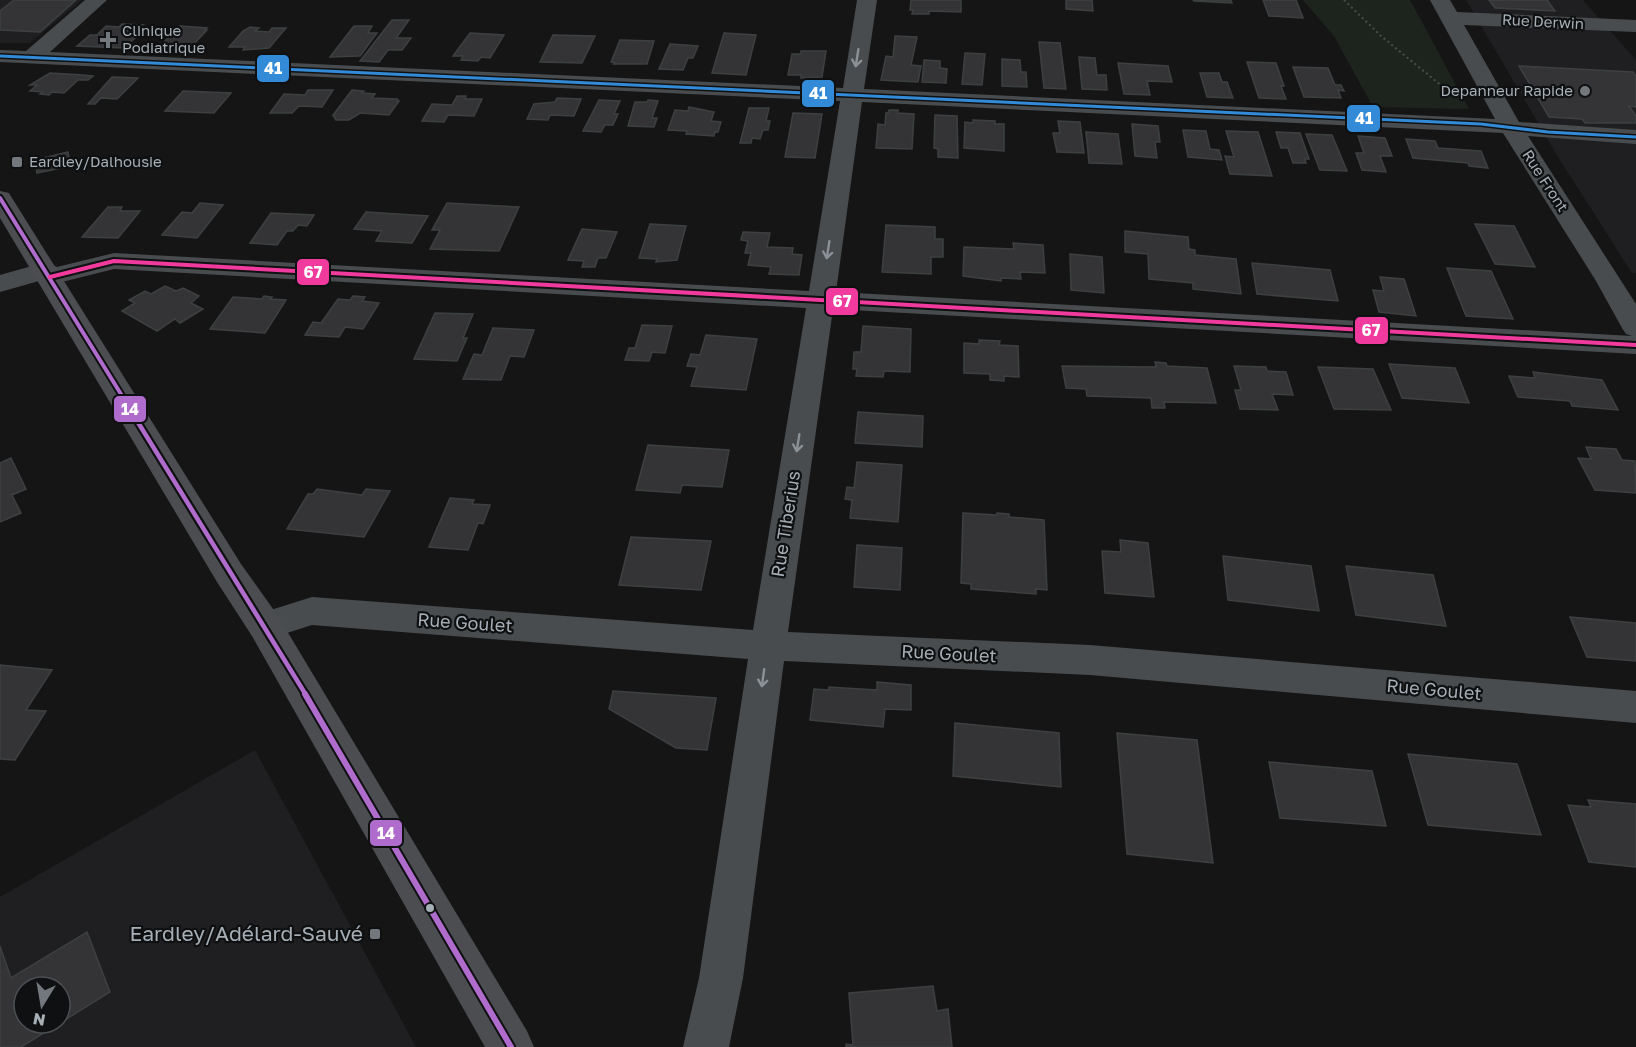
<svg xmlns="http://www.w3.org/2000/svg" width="1636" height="1047" font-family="'Golos Text',sans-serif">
	<rect width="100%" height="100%" fill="#151515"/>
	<g fill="#1f1f21" fill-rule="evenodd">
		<path d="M0,0H82L30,43H0Z"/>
		<path d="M1466,0H1583L1636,60V273H1632L1555,152Z"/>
		<path d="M255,750L416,1047H0V897ZM24,987H60V1023H24Z"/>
	</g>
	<path fill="#1d241d" d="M1303,0H1410L1469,109L1373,107L1334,36Z"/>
	<g fill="#343436" stroke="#3d4041" stroke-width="1.5">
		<path d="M14,0H76L40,32L0,30V11Z"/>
		<path d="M911,0H961V12L929,11V14H912L913,10H910Z"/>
		<path d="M1066,0H1092L1093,11L1066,9Z"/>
		<path d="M1193,0H1231L1232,3L1194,1Z"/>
		<path d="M1263,0H1296L1303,18L1269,16Z"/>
		<path d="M1489,0H1547L1555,11L1495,8Z"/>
		<path d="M392,20H409L396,38H411L402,50H388L379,62L360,61Z"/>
		<path d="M122,24L143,25L140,27L146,28L124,48L77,46L90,35H97L106,26L119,27Z"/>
		<path d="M180,26L207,28L205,30H207L190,48L166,50L169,47H159Z"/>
		<path d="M354,26H372L368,33H377L360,56L330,57Z"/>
		<path d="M250,27L259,28L255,31L269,32L272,28H286L269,48L243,50L245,47H229L243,31Z"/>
		<path d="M470,33L504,35L490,58L481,57L478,61L461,60L463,56H453Z"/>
		<path d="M724,33L756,35L746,75L712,73Z"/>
		<path d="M553,35L595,36L582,63L540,62Z"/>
		<path d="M895,36L917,37L911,65L921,66L918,82L881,80L886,56L893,57Z"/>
		<path d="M620,40L654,41L647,64H614L615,63L611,62Z"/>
		<path d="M1039,42L1060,43L1066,89L1044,88Z"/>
		<path d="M670,44L698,46L693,58H688L683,70L659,69Z"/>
		<path d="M801,51H826L822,77L801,78V75H788L792,54H801Z"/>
		<path d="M965,53L985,54L982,85L962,84Z"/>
		<path d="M1079,57L1095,58L1097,75H1106L1107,90L1082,89Z"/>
		<path d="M1002,59L1020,60L1021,72H1026L1027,87L1002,86Z"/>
		<path d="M924,60L940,61V68L947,69L946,83L922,82Z"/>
		<path d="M1247,62L1276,63L1284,86H1281L1286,99L1259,98Z"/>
		<path d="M1118,63L1168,66L1172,82L1147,81L1150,95L1124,94Z"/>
		<path d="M1519,66L1633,72L1636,76V107L1629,106L1636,116V123H1585L1582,119L1549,117Z"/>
		<path d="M1293,67L1328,68L1335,85H1341L1344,91L1338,90L1341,98L1304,97Z"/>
		<path d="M50,73L83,75L93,76L88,80H78L64,93L52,92L49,95L40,94L43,92L30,91L37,85H30Z"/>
		<path d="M1200,73H1219L1222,82H1227L1233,98L1207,97Z"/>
		<path d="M112,77L138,78L117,99L101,98L95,104H88Z"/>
		<path d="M308,90H333L322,107L299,106L292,113H270L284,94L305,95Z"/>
		<path d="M352,90L364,91L362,93L375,94L372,98L397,99L399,101L389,115L360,113L349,120H336L333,115Z"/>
		<path d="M183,91L231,93L214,113L165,111Z"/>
		<path d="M457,96H466L465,99H482L474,116L448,115L444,122L422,121L432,104L452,105Z"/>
		<path d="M557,98L581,99L574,116L550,115L548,120L527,119L534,104L555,102Z"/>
		<path d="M599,100L620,101L614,114H618L613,125H605L601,132L583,131Z"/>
		<path d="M648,100L658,101L652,118H657L654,127L628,126L635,102H647Z"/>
		<path d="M689,107L714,112L711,121L721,122L718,132H715L714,136L686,134L687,131L668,130L675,110L688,111Z"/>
		<path d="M749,108H769L766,121H770L768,130H763L760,139L752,138L751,143H740Z"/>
		<path d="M889,110H898V113L914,114L912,149L876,148L878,124L885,125L886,113H888Z"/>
		<path d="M793,113L822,114L815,158L785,157Z"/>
		<path d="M935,115L957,116L958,158L938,157V149L934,148Z"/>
		<path d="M973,120L995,121V124H1004V151L964,148L965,122L973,123Z"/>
		<path d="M1058,121L1080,122L1084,153L1057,152L1053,133H1060Z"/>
		<path d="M1132,124L1158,126L1160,142H1155L1157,158L1135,156Z"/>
		<path d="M1183,130L1206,131L1210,149L1219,150L1222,160L1188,157Z"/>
		<path d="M1226,131L1258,132L1272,176L1230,174L1225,156L1234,157Z"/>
		<path d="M1086,132L1118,134L1122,164L1089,163Z"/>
		<path d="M1276,132L1300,133L1309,159H1305L1306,163H1293L1288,148H1281Z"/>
		<path d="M1306,134L1332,135L1347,171L1320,170Z"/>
		<path d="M1358,136L1385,138L1392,156H1380L1386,172L1362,170L1356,153H1364Z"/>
		<path d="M1406,139L1435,141L1438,148L1481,151L1488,168L1469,166L1468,163L1413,158Z"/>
		<path d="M68,152L71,166L37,173L35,160Z"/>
		<path d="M200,203L223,205L197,238L162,235L182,212L192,213Z"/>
		<path d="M447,203L519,207L499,251L430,249L440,230H432Z"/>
		<path d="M108,207H122L120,211H140L118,238L82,237Z"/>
		<path d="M366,212L428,216L412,243L376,241L382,231L354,229Z"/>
		<path d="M271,213L314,215L307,226L298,225L293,231H287L277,245L250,243Z"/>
		<path d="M650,224L686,226L677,260L656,262L657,259L639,258Z"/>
		<path d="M1475,224L1514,226L1535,267L1495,264Z"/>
		<path d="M886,225L935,227V239H943V257H931V274L882,272Z"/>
		<path d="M582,229L617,232L606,258H598L595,267H582L584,261L568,260Z"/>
		<path d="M1125,231L1188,237L1189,249L1195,250V255L1236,259L1241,294L1193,289V283L1149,279L1148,254L1125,252Z"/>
		<path d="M743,232L770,233L767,247L793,248L792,254L802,255L799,275L769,274L771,267L748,265L751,253H745L748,241L741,240Z"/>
		<path d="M1013,243L1043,245L1045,273L1020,272L1021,279L1001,278V281L963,276L964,247L1014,249Z"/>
		<path d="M1070,254L1102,257L1104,293L1071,290Z"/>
		<path d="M1252,263L1330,270L1338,301L1257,294Z"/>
		<path d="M1447,268L1491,271L1513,319L1466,316Z"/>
		<path d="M1380,277L1404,279L1416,316L1379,312L1373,290L1384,291Z"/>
		<path d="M165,286L176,291L183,288L199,296L191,303L203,309L180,323L175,319L157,331L122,311L135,303L129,300L145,291L151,294Z"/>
		<path d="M264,296L272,297L270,299L286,300L265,333L210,329L233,297L262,299Z"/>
		<path d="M353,296L365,297L362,301L379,303L363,329L345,327L339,337L305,335L313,322L321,323L338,299L350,300Z"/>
		<path d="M435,313L473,314L463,338H467L457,361L414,359Z"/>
		<path d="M642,325L672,326L665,353L652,352L649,361L625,360L629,348H635Z"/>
		<path d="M863,326L911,329L910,372L884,371L883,377L856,376L857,369H853L854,352H861Z"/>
		<path d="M493,328L534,330L524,357L510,356L501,380L463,379L474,354L482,355Z"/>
		<path d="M706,335L757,339L746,390L691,386L697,367L687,366L691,354L700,355Z"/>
		<path d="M979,340L1000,341L999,345L1018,346L1019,377L1004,376V381L990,380V374L964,373V343L979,344Z"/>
		<path d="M1155,362L1166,363L1167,366L1207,368L1216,403L1164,402L1165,408H1152L1151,398L1087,396L1086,389L1066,388L1062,366L1156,367Z"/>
		<path d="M1389,364L1455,368L1469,403L1402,398Z"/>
		<path d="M1234,366L1266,367L1267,371L1286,372L1293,395L1272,394L1278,410L1240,409L1235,390H1241Z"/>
		<path d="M1318,367L1373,369L1391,410L1334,409Z"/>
		<path d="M1533,372L1602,380L1618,410L1572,406L1570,401L1518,397L1509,376L1535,378Z"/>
		<path d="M858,412L923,416L922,447L855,443Z"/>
		<path d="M648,445L729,450L722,487L682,485L680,493L636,490Z"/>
		<path d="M1586,447L1616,449L1622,460L1635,461L1636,493L1595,490L1578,458L1591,459Z"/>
		<path d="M11,458L26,489L12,495L21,513L0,522V463Z"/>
		<path d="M857,462L902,465L898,522L850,518L852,500L845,499L847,487L854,488Z"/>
		<path d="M317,489L362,495L366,489L390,491L364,537L287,529L308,494H313Z"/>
		<path d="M450,498L474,500L472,504L490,505L483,524L478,523L468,550L429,547Z"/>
		<path d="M963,513L997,515V513L1009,514V517L1044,520L1047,590L1036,589V594L971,589V584L961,583Z"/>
		<path d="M631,537L711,541L701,590L619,585Z"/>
		<path d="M1120,540L1148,543L1154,597L1105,593L1102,551L1121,552Z"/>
		<path d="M857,545L902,548L900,590L854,587Z"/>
		<path d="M1223,556L1311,566L1319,611L1228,600Z"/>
		<path d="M1346,566L1433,575L1446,626L1356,615Z"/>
		<path d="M1570,617L1636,623V661L1587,657Z"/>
		<path d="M0,665L52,670L26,710L46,711L15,760L0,759Z"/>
		<path d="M877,682L911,685V710L885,709L883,727L810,720L814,689L829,690V687L877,690Z"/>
		<path d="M613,691L716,698L707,750L676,748L609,709Z"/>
		<path d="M955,723L1059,733L1061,787L953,776Z"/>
		<path d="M1117,733L1197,740L1213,863L1127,854Z"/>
		<path d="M1408,754L1517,764L1541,835L1428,825Z"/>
		<path d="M1269,762L1372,771L1386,826L1280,818Z"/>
		<path d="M1588,800L1636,804V867L1589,862L1568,805L1591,807Z"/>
		<path d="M87,932L110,992L60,1023V987H24V1023H60L21,1047H0V946L11,978Z"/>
		<path d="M933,986L937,1011L948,1009L952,1047H846V1044L853,1045L849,993Z"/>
	</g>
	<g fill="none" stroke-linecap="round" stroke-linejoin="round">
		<path stroke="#4b4c50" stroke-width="2" stroke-dasharray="2 3" stroke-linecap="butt" d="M1344,0L1381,36L1454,96"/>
		<path fill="#494c4e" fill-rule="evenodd" d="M85,0H107L50,52L843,88L857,0H877L864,89L1495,119L1430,0H1450L1457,12L1636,20V32L1464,25L1519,122L1636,130V144L1528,136L1636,304V354L833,309L788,632L1090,645L1636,691V723L1090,675L784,661L743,978L729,1047H683L699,978L748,659L312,625L265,640L252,636L247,626L252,616L312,597L753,630L806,308L114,269L50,285L39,281L0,292V275L46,262L57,267L114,253L809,291L840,101L0,62V50L26,51ZM862,102L1503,133L1596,281L1622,328L1626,334L1632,336L836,292Z"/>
		<path fill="#4b4d50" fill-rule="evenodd" d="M0,191L9,193L12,198L241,564L278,616L527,1031L534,1047H485L252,636L217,582L0,218Z"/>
		<defs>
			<path id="bus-1-far2" d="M0,198L132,412"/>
			<path id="bus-1-far1" d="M131,411L306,695"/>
			<path id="bus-1" d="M305,694L511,1047"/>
			<path id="bus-2" d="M0,56L1481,124L1548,132L1636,137"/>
			<path id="bus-3" d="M50,277L114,261L1636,345"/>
		</defs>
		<use href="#bus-1-far2" stroke="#0f1011" stroke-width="8"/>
		<use href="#bus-1-far1" stroke="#0f1011" stroke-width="9"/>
		<use href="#bus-1" stroke="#0f1011" stroke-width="10"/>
		<use href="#bus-2" stroke="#0f1011" stroke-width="6"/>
		<use href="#bus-3" stroke="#0f1011" stroke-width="8"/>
		<use href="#bus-1-far2" stroke="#b06ccc" stroke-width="4"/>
		<use href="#bus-1-far1" stroke="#b06ccc" stroke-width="4.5"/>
		<use href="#bus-1" stroke="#b06ccc" stroke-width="6"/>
		<use href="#bus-2" stroke="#338bd7" stroke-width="3"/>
		<use href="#bus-3" stroke="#f13a9d" stroke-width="4"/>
	</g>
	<defs><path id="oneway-shaft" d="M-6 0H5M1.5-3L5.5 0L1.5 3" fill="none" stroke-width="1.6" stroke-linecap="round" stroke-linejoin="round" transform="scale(1.5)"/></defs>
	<g stroke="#8a9197">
		<use href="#oneway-shaft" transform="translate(857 58) rotate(99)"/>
		<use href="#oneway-shaft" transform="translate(828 250) rotate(99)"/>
		<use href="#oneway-shaft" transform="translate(798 443) rotate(99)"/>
		<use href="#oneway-shaft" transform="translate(763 678) rotate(98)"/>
	</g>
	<g fill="#73787e" stroke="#0f1011" stroke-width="2">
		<path d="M105 31h6v6h6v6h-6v6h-6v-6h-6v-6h6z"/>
		<circle cx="1585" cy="91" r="6"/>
		<rect x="11" y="156" width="12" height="12" rx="3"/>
		<rect x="369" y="928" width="12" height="12" rx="3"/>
	</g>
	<circle fill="#a6aeb6" stroke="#0f1011" stroke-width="2" cx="430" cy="908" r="5"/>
	<g text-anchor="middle" stroke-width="4.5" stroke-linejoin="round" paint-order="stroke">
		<g font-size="15" fill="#a6aeb6" stroke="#0f1011">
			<text transform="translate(1543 22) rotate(3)" y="5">Rue Derwin</text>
			<text transform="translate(1545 181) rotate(57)" y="5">Rue Front</text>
		</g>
		<g font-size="15" fill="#a6aeb6" stroke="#0f1011" text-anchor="start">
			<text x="122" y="36">Clinique<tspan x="122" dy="17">Podiatrique</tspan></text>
			<text x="1573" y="96" text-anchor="end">Depanneur Rapide</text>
			<text x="29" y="167">Eardley/Dalhousie</text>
		</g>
		<g font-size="18" fill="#a6aeb6" stroke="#0f1011">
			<text transform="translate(786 524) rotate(-81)" y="6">Rue Tiberius</text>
			<text transform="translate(465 623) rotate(4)" y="6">Rue Goulet</text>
			<text transform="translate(949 654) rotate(3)" y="6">Rue Goulet</text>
			<text transform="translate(1434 690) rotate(5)" y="6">Rue Goulet</text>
		</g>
		<g font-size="21" fill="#a6aeb6" stroke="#0f1011" text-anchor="end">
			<text x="363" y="941">Eardley/Adélard-Sauvé</text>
		</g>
	</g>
	<g stroke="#0f1011" stroke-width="2">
		<rect x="256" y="54" width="34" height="29" rx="6" fill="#338bd7"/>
		<rect x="801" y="79" width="34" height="29" rx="6" fill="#338bd7"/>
		<rect x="1346" y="104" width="35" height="29" rx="6" fill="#338bd7"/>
		<rect x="296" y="258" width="34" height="28" rx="6" fill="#f13a9d"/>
		<rect x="825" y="287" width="34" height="29" rx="6" fill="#f13a9d"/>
		<rect x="1354" y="316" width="35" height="29" rx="6" fill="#f13a9d"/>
		<rect x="113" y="395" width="34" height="28" rx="6" fill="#b06ccc"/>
		<rect x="369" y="819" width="34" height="28" rx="6" fill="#b06ccc"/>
	</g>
	<g font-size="16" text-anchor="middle" font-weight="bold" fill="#fff">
		<text x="273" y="74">41</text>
		<text x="818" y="99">41</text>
		<text x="1364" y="124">41</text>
		<text x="313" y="278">67</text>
		<text x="842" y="307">67</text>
		<text x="1371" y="336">67</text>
		<text x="130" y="415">14</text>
		<text x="386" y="839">14</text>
	</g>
	<g transform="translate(42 1005) rotate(191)"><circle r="28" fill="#0f1011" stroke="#4b4f53" stroke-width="1.5"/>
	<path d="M0-4.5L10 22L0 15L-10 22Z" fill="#73787e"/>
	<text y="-9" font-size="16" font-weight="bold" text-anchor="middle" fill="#a6aeb6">N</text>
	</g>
</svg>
